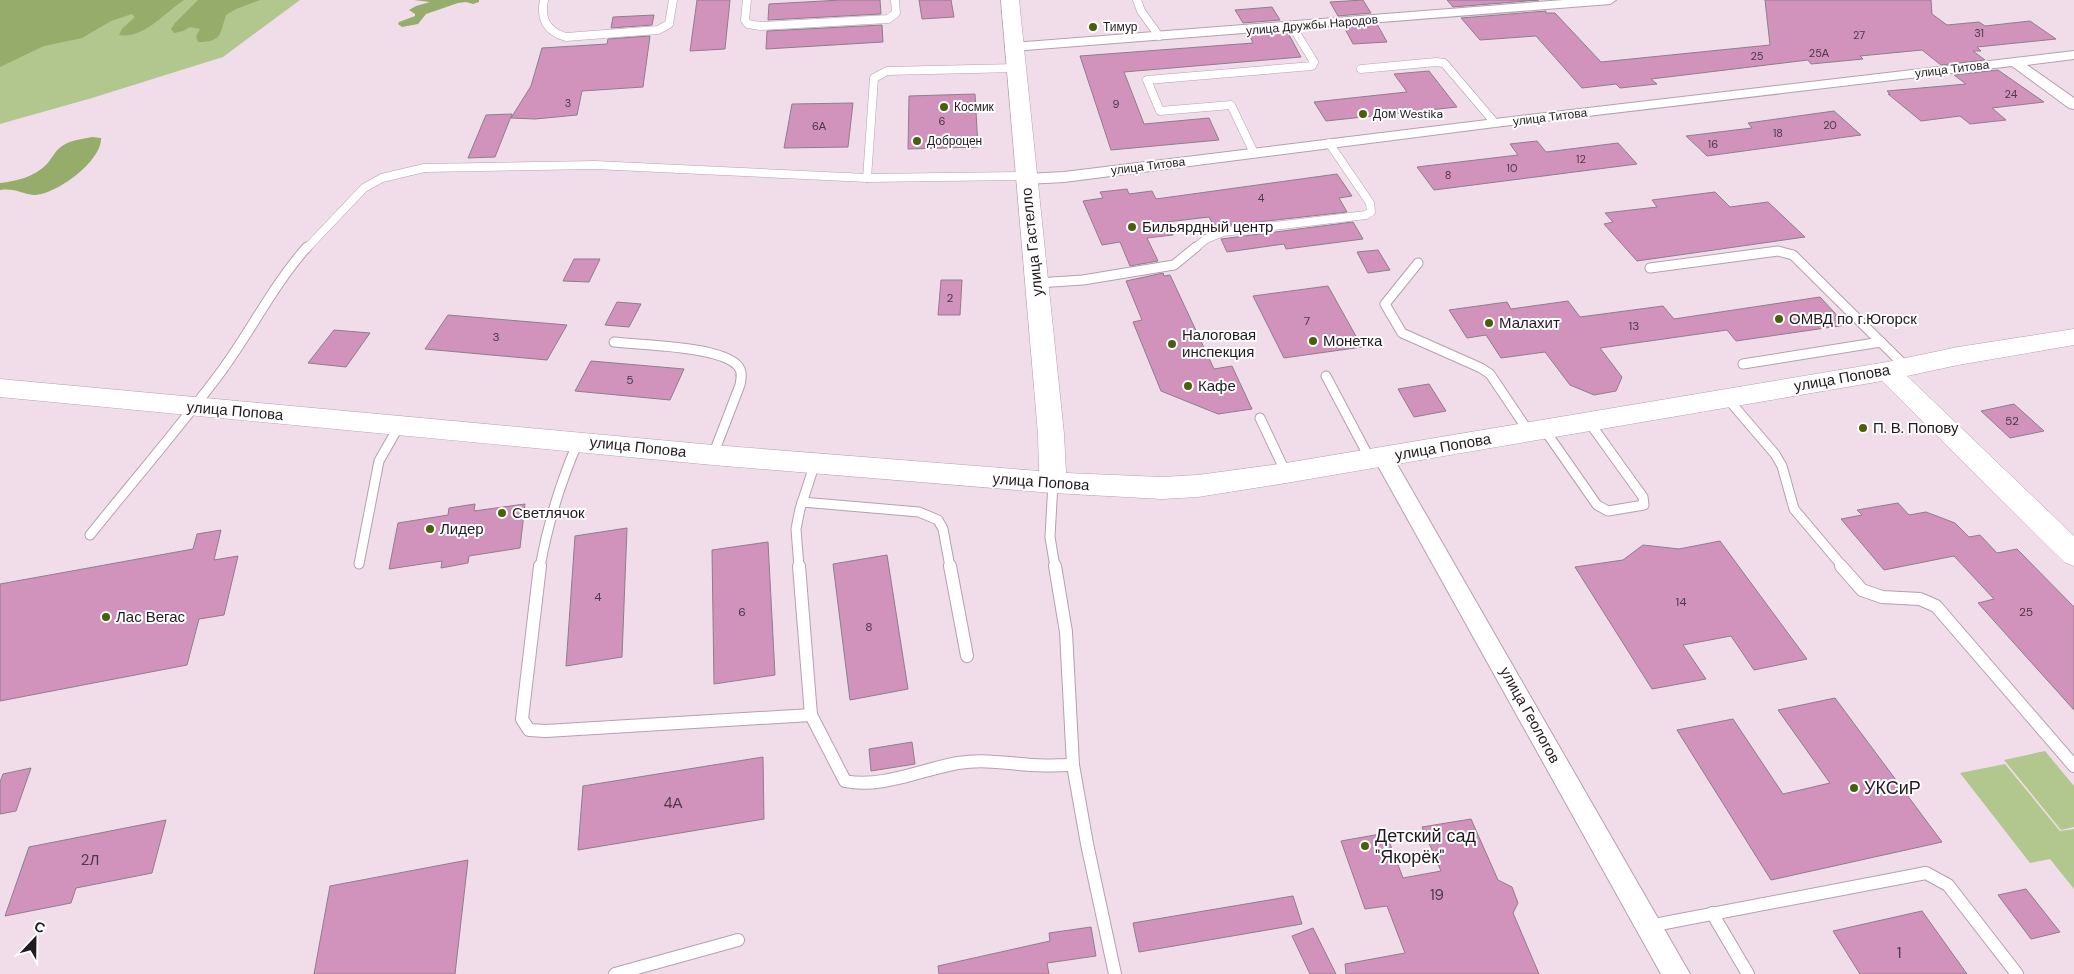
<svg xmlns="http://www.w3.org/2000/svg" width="2074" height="974" font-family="'DM Sans',sans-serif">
	<rect width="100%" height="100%" fill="#f1ddea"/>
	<g fill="#b2c78d">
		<path d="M0,0H300L223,57L92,98L0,124Z"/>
		<path d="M2045,751L2074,786V827L2061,830L2004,760Z"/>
		<path d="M2005,764L2060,831L2074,829V889L2050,859L2030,863L1960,773Z"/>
	</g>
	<g fill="#95ac6b">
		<path d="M0,0H184C164,13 144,39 119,35L122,29L135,17L132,14L111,21L82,38L44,46L0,67Z"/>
		<path d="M198,0H260L236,9L226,15C220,34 222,42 198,42L196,36L200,29L190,27L183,31L174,33L171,29L175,23Z"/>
		<path d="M414,0H479V2L473,4L466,2L458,3L432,12L426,14L418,24L402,27L398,24L399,22L415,16V14L409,10L416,6L430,2Z"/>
		<path d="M92,137L101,138C102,161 56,195 34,195C21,194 17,188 0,190V183C17,181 34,177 47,164C52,158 55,151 62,146C71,140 82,139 92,137Z"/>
	</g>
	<g fill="#d193bc" stroke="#8f7d89">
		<path d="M697,0H730L725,49L690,51Z"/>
		<path d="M841,0H880L881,14L768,20L769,4Z"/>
		<path d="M919,0H951L954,17L922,19Z"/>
		<path d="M1363,0L1371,13L1338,16L1330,2Z"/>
		<path d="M1447,0H1539L1453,7Z"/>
		<path d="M1765,0H1931L1932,14L1947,25L1979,22L1985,26L2030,21L2056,39L1977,47L1981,51H1973L1985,60L1941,65L1922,50L1860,56L1863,59L1811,64L1808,60L1651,79L1657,84L1620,88L1616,84L1582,88L1536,36L1480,40L1461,18L1546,11V13H1555L1601,62L1770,45Z"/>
		<path d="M1272,7L1280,20L1243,23L1235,10Z"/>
		<path d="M654,15L652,25L611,28L613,17Z"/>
		<path d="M1377,24L1387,42L1353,44L1344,27Z"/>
		<path d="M882,25L883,42L766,49L767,31Z"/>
		<path d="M1287,31L1301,57L1124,72L1144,124L1209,118L1219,140L1111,150L1080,56L1253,43L1249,34Z"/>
		<path d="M650,36L643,87L582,91L577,115L535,119L511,118L531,86L542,48L607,44L608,39Z"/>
		<path d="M1998,70L2044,102L1992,108L2006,120L1970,124L1960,116L1921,121L1888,94H1890L1887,91L1966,84L1954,75Z"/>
		<path d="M1429,71L1457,107L1326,121L1314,102L1407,92L1394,74Z"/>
		<path d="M975,94L978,147L908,149L909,96Z"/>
		<path d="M853,103L848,147L784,148L792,104Z"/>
		<path d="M1834,111L1861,135L1707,156L1686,136L1752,128L1748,123Z"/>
		<path d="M512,114L495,157L468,158L486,115Z"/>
		<path d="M1537,141L1546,152L1618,143L1637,164L1434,190L1417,167L1518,155L1510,144Z"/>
		<path d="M1337,174L1352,196L1339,198L1347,212L1222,226L1216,229L1209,217L1167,222L1173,235L1147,238L1158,261L1130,266L1120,242L1102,245L1083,201L1103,198L1100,192L1127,189L1129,194L1152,191L1156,199Z"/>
		<path d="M1715,192L1730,207L1768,202L1805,237L1637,261L1604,224L1613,222L1605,213L1657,207L1652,200Z"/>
		<path d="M1353,222L1363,239L1286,249L1284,244L1227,252L1221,239Z"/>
		<path d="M1378,250L1390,270L1368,273L1357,252Z"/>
		<path d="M574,259H600L589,282L563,281Z"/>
		<path d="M1163,273L1164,276L1170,275L1214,369L1232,366L1252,409L1218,414L1161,391L1133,322L1142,320L1126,281Z"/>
		<path d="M941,280H962L960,315H938Z"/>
		<path d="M1328,286L1362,347L1284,358L1253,296Z"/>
		<path d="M1820,297L1846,325L1736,341L1727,330L1600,348L1622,377L1616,391L1594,395L1570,385L1545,352L1501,358L1486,335L1467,338L1449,310L1507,302L1511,309L1568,301L1580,317L1663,306L1674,319Z"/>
		<path d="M617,302L641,304L629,327L605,325Z"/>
		<path d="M448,315L567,325L547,360L425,349Z"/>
		<path d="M334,330L370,333L346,367L308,363Z"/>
		<path d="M591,361L684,369L670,400L575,391Z"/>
		<path d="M1429,384L1446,411L1414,417L1398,389Z"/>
		<path d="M2014,404L2044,431L2010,438L1981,411Z"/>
		<path d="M1898,503L1909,515L1926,512L1955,523L1969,537L1980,535L1997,553L2017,549L2074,607V710L1978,603L1994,599L1954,556L1884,570L1841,519L1862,515L1857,510Z"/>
		<path d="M475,504L474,511L525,504L520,548L469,556L468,563L441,568L442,561L389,569L398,523L448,515L449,508Z"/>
		<path d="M627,528L622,657L566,666L575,536Z"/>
		<path d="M221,530L214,560L238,556L224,615L199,619L187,665L0,701V584L193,549L197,534Z"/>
		<path d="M1720,541L1807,659L1754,670L1731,636L1683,645L1706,679L1652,689L1575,567L1623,560L1643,545L1679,549Z"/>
		<path d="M768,542L775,675L714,684L712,550Z"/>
		<path d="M887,555L908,689L850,700L833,564Z"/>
		<path d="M1835,698L1942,842L1771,880L1677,730L1733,719L1783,794L1830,783L1778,710Z"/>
		<path d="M912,742L915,764L871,771L869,749Z"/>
		<path d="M763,757L764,819L578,850L583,786Z"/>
		<path d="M31,768L16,811L0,814V782L3,774Z"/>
		<path d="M1471,819L1498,880L1512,887L1518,903L1513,913L1539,974H1346L1345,964L1405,953L1387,906L1365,909L1341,841L1386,833L1403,878L1441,871L1422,827Z"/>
		<path d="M166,820L152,873L76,888L71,903L5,916L29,847Z"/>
		<path d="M468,860L455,974H314L330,886Z"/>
		<path d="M2026,889L2060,932L2031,939L1998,895Z"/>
		<path d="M1293,896L1302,924L1139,952L1133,923Z"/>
		<path d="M1922,911L1967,974H1860L1833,931Z"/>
		<path d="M1091,927L1096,956L1047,963L1049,974H939L938,966L1050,941L1049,933Z"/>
		<path d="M1313,928L1336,974H1310L1292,936Z"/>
	</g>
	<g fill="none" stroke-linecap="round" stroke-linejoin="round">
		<defs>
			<g id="lane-far2">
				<path d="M544,0C540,19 547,32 566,37L658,30L669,24L673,0"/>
				<path d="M747,0L745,20L748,24L760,26L888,19L896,13L895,0"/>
				<path d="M1137,0L1141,11L1159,36"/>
				<path d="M1016,68L887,71L874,78L867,178L1026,176"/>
				<path d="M1361,69L1436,62L1444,63L1495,123"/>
				<path d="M1254,153L1231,105L1160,111L1147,80L1312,66L1314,62L1292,26"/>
				<path d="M306,249L364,188L382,178L424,168L595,165L867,178"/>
				<path d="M1194,249L1206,239L1223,232L1366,215L1371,212L1370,203L1329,143"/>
			</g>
			<g id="lane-far1">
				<path d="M1418,263L1385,304L1402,333L1481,368L1490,374L1529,432"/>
				<path d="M1650,268L1778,251L1793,255L1905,366"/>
				<path d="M1037,283L1083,280L1174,265L1196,247"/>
				<path d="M614,342C641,345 721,346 738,366C743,372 741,379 740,385L713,455"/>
				<path d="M1743,364L1881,342"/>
				<path d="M1326,376L1370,459"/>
				<path d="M1727,398L1775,454L1782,466L1794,509L1843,567"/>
				<path d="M1260,418L1286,473"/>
				<path d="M1544,429L1597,505L1608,511L1644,505L1643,497L1589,422"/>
				<path d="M1053,483L1050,537L1055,567"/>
				<path d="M802,502L919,512L938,520L943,529L950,567"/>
				<path d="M90,535C134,480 181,426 223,369C252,329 274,284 307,247"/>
				<path d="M359,564L379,461L399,426"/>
				<path d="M540,567C548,523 560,483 578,442"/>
				<path d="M799,567L796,529L800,509L815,463"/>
			</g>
			<g id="lane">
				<path d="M540,566L522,719L529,730L546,731L811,715L845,781C880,789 923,769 958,763C983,759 1006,763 1031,765C1045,766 1059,765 1073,765"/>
				<path d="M799,566L811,715"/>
				<path d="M950,566L967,656"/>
				<path d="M1055,566L1066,632L1073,765L1087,844L1115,974"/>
				<path d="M1841,566L1862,590L1882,597L1920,599L1936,606L2074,766"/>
				<path d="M1712,913L1748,974"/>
				<path d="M1649,926L1926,873L1948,885L2017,974"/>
				<path d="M615,974L738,940"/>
			</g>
			<g id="street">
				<path d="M1563,0H1616L1610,4L1014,51L1007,47L1014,43Z"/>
				<path d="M2074,51V59L2027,65L2074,98V109L2069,108L2012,66L1495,127L1064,182L1026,184L1021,182L1018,179L1021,176L1026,174L1064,172L1495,119Z"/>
				<path d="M1383,450L1390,452L1690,974H1661L1373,457L1376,452Z"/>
			</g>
			<path id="secondary" d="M1001,0H1019L1064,434L1066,473L1162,477L1198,475L1286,463L1887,362L1958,347L2074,329V345L1958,365L1907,376L2074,536V566L2064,562L1882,381L1286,483L1198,497L1162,499L1053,493L713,465L0,397V379L713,445L1039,471L1038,434Z"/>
		</defs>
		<use href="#lane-far2" stroke="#b4a1ad" stroke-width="9"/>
		<use href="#lane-far1" stroke="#b4a1ad" stroke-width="11"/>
		<use href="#lane" stroke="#b4a1ad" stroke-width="14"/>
		<use href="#street" stroke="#b4a1ad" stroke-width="2"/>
		<use href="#secondary" stroke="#b4a1ad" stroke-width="1"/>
		<use href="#lane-far2" stroke="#fff" stroke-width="8"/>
		<use href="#lane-far1" stroke="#fff" stroke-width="9"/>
		<use href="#lane" stroke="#fff" stroke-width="12"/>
		<use href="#street" fill="#fff" fill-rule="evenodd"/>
		<use href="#secondary" fill="#fff" fill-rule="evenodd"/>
	</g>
	<g fill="#495f09" stroke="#fff" stroke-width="2">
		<circle cx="1093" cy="27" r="5"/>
		<circle cx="944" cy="107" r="5"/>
		<circle cx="1363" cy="114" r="5"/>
		<circle cx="917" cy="141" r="5"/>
		<circle cx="1132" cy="227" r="5"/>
		<circle cx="1779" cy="319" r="5"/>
		<circle cx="1489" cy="323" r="5"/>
		<circle cx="1313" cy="341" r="5"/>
		<circle cx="1172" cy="344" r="5"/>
		<circle cx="1188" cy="386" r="5"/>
		<circle cx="1863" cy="428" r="5"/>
		<circle cx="502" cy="513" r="5"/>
		<circle cx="430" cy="529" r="5"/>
		<circle cx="106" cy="617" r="5"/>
		<circle cx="1854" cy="788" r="5"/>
		<circle cx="1365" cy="846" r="5"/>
	</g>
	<g text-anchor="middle" stroke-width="4" stroke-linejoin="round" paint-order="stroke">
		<g font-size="11" fill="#4d3846">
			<text x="1979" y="37">31</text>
			<text x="1859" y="39">27</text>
			<text x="1819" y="57">25А</text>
			<text x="1757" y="60">25</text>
			<text x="2011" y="98">24</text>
			<text x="568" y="107">3</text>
			<text x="1116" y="108">9</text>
			<text x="942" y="125">6</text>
			<text x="1830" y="129">20</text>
			<text x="819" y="130">6А</text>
			<text x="1778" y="137">18</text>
			<text x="1713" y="148">16</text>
			<text x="1581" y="163">12</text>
			<text x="1512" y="172">10</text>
			<text x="1448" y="179">8</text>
			<text x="1261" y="202">4</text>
		</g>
		<g font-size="12" fill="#211a1f" stroke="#fff">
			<text transform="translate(1312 25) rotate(-5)" y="4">улица Дружбы Народов</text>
			<text transform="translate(1952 69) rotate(-7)" y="4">улица Титова</text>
			<text transform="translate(1550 117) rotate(-7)" y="4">улица Титова</text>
			<text transform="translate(1148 166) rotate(-7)" y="4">улица Титова</text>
		</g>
		<g font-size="12" fill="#211a1f" stroke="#fff" text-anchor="start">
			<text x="1103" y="31">Тимур</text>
			<text x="954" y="111">Космик</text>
			<text x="1373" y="118">Дом Westika</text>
			<text x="927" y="145">Доброцен</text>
		</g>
		<g font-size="12" fill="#4d3846">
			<text x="950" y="302">2</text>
			<text x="1307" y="325">7</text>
			<text x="1634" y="330">13</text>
			<text x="496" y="341">3</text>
			<text x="630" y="384">5</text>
			<text x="2012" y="425">52</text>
			<text x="598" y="601">4</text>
			<text x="1681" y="606">14</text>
			<text x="742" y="616">6</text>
			<text x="2026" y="616">25</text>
			<text x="869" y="631">8</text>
		</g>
		<g font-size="15" fill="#211a1f" stroke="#fff" text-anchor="start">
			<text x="1142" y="232">Бильярдный центр</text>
			<text x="1789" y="324">ОМВД по г.Югорск</text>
			<text x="1499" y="328">Малахит</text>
			<text x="1182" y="340">Налоговая<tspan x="1182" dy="17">инспекция</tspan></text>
			<text x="1323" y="346">Монетка</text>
			<text x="1198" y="391">Кафе</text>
			<text x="1873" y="433">П. В. Попову</text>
			<text x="512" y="518">Светлячок</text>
			<text x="440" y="534">Лидер</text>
			<text x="116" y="622">Лас Вегас</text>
		</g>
		<g font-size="15" fill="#211a1f" stroke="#fff">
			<text transform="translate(1032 242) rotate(-96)" y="5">улица Гастелло</text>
			<text transform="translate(1842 378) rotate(-10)" y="5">улица Попова</text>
			<text transform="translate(235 411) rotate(5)" y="5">улица Попова</text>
			<text transform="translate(638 447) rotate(6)" y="5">улица Попова</text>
			<text transform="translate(1443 447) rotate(-10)" y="5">улица Попова</text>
			<text transform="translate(1041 482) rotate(4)" y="5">улица Попова</text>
			<text transform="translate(1530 715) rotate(61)" y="5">улица Геологов</text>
		</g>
		<g font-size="15" fill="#4d3846">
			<text x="673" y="808">4А</text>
			<text x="90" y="865">2Л</text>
			<text x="1437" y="900">19</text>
			<text x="1899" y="958">1</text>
		</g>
		<g font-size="18" fill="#211a1f" stroke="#fff" text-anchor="start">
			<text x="1864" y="794">УКСиР</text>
			<text x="1375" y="842">Детский сад<tspan x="1375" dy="21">"Якорёк"</tspan></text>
		</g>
	</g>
	<g transform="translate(35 939) rotate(22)" stroke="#ffffff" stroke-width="4" paint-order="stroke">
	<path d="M0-4L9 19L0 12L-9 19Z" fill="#211a1f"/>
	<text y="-8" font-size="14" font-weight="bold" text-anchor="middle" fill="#211a1f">С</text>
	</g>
</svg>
